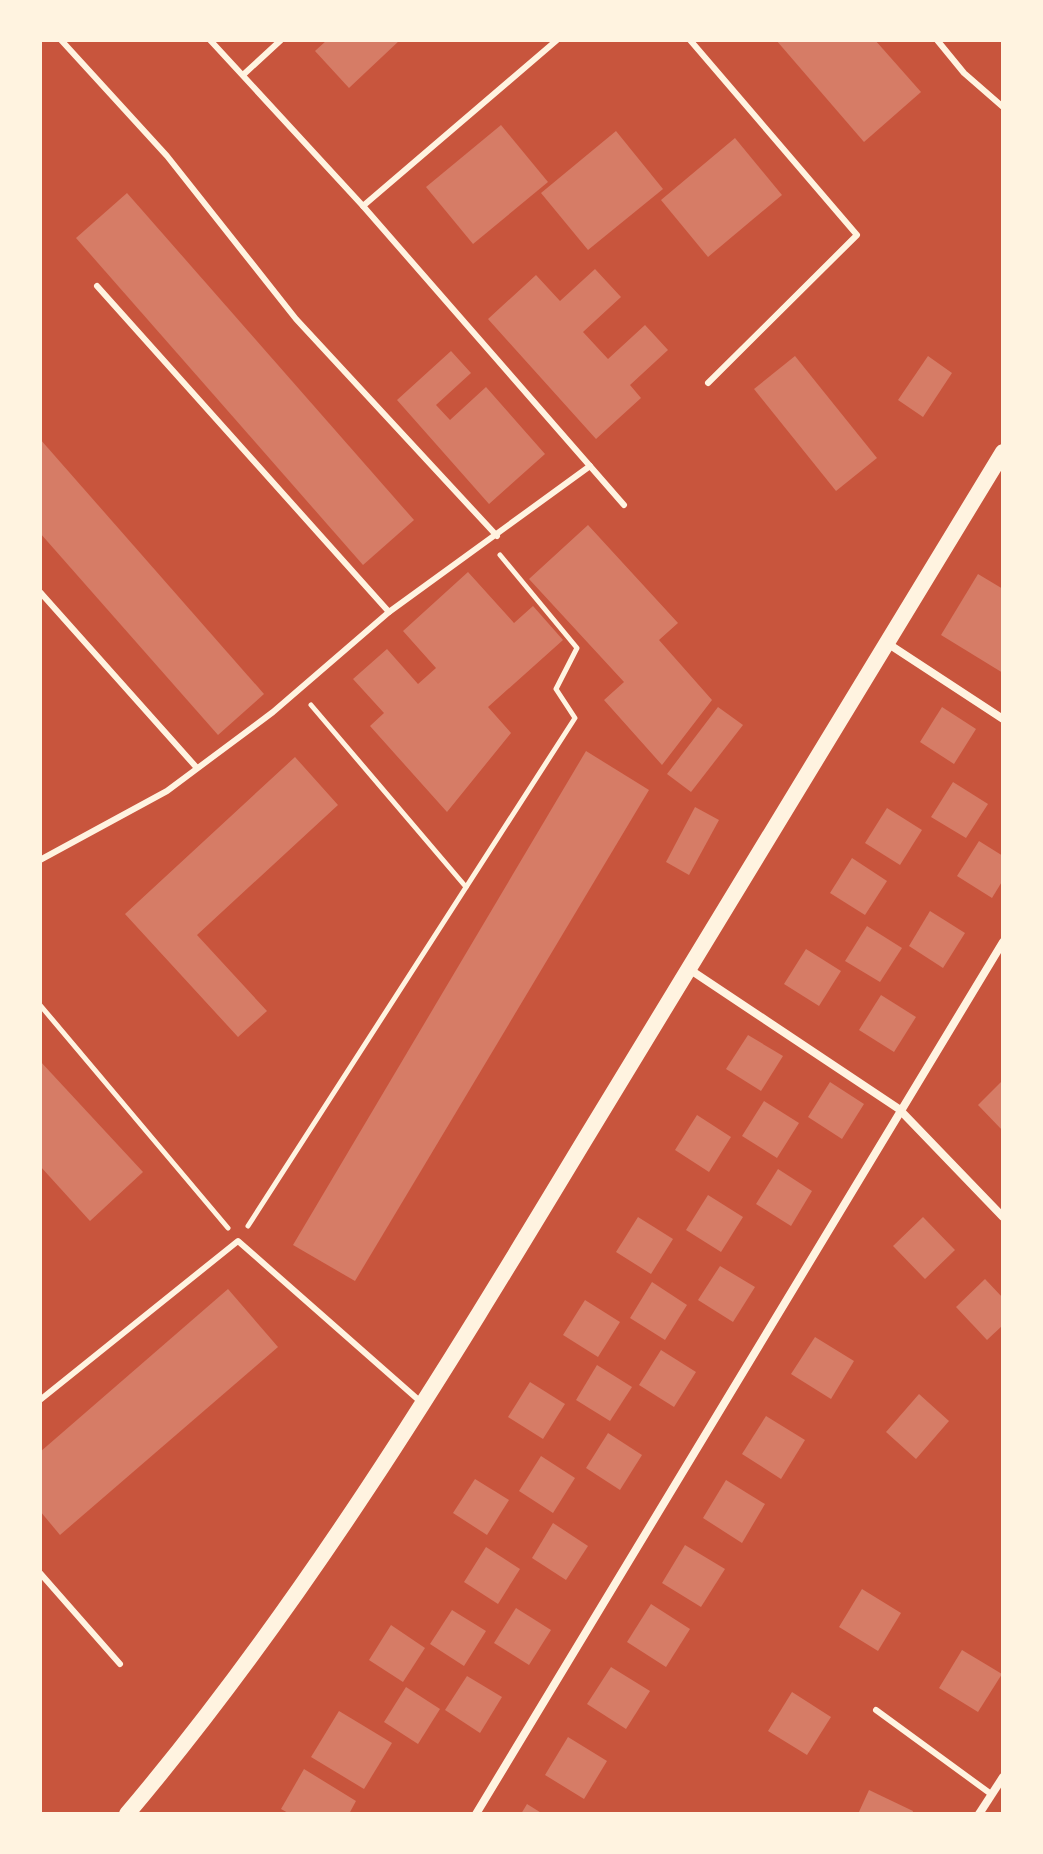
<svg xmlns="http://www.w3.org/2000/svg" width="1043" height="1854" font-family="'Alegreya Sans',sans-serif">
	<rect width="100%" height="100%" fill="#c8553d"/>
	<g fill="#d67c66">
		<path d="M327,40H400L349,88L315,51Z"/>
		<path d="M776,40H875L921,92L864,142Z"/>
		<path d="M501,125L548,182L473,244L426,187Z"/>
		<path d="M616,131L663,189L588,250L541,193Z"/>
		<path d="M735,138L782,195L708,257L661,200Z"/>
		<path d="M127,193L414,520L363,565L76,238Z"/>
		<path d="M595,269L621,297L583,332L608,359L645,325L668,350L630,385L641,398L596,439L488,319L536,275L560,301Z"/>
		<path d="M451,351L471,373L436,405L450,420L486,387L545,454L489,504L397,400Z"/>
		<path d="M795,356L877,458L836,491L754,389Z"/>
		<path d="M928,356L952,373L923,417L898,400Z"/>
		<path d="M40,439L264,694L218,735L40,533Z"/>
		<path d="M588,525L678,623L659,640L712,700L662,765L604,700L624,682L529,579Z"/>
		<path d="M468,572L514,623L533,606L563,640L488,707L511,733L447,812L370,726L384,713L353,679L387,649L418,684L436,668L403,631Z"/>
		<path d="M978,574L1003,589V673L941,635Z"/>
		<path d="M718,707L743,725L691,792L667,774Z"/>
		<path d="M942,707L976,729L954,764L920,742Z"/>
		<path d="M586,751L649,790L355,1281L293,1245Z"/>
		<path d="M295,757L338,805L197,935L267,1011L238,1037L125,914Z"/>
		<path d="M953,782L988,804L966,838L931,817Z"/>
		<path d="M695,807L719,820L689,875L666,862Z"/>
		<path d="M887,808L922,830L900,865L865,843Z"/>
		<path d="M979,841L1003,856V880L992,898L957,876Z"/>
		<path d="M852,858L887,881L865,915L830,893Z"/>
		<path d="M930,911L965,933L943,968L909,946Z"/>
		<path d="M867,926L902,948L880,982L845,961Z"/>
		<path d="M806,949L841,971L819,1006L784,984Z"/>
		<path d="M881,995L916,1017L894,1052L859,1030Z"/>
		<path d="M748,1035L783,1056L761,1091L726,1069Z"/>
		<path d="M40,1061L143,1172L90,1221L40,1166Z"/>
		<path d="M1003,1080V1131L978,1105Z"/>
		<path d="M830,1082L864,1104L842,1139L808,1117Z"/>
		<path d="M764,1101L799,1123L777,1158L742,1136Z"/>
		<path d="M697,1115L731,1137L709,1172L675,1150Z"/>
		<path d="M778,1169L812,1191L791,1226L756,1204Z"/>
		<path d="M708,1195L743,1217L721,1252L686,1230Z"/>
		<path d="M638,1217L673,1239L651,1274L616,1252Z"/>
		<path d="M923,1217L955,1250L925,1279L893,1246Z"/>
		<path d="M720,1266L755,1287L733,1322L698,1300Z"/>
		<path d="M985,1279L1003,1298V1325L987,1340L956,1307Z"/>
		<path d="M652,1282L687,1305L665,1340L630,1318Z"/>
		<path d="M228,1289L278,1347L60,1535L40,1511V1452Z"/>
		<path d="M585,1300L620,1322L598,1357L563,1335Z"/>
		<path d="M815,1337L854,1361L831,1399L791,1374Z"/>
		<path d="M661,1350L696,1372L674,1407L639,1385Z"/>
		<path d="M597,1365L632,1387L610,1421L576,1400Z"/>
		<path d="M530,1382L565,1404L543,1439L508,1417Z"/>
		<path d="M919,1394L949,1421L916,1459L886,1432Z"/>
		<path d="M766,1416L805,1440L781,1479L742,1454Z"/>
		<path d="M608,1433L642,1455L620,1490L586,1468Z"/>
		<path d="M541,1456L575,1478L553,1513L519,1491Z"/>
		<path d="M475,1479L509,1500L487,1535L453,1513Z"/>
		<path d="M726,1480L765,1504L742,1543L703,1518Z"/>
		<path d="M553,1523L588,1546L566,1580L532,1558Z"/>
		<path d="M685,1545L725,1569L701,1607L662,1583Z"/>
		<path d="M486,1547L520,1569L498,1604L464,1582Z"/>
		<path d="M862,1589L901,1613L878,1651L839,1627Z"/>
		<path d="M651,1604L690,1629L666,1667L627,1642Z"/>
		<path d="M516,1608L551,1630L529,1665L494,1643Z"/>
		<path d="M452,1610L486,1631L464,1666L430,1644Z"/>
		<path d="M391,1625L425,1648L403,1682L369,1660Z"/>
		<path d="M962,1650L1002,1674L978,1712L939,1688Z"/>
		<path d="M611,1667L650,1691L626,1729L587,1704Z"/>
		<path d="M467,1676L502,1697L480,1733L445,1710Z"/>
		<path d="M406,1687L440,1709L418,1744L384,1722Z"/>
		<path d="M792,1692L831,1717L807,1755L768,1731Z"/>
		<path d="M339,1711L392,1743L364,1789L311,1757Z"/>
		<path d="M568,1737L607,1761L584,1799L545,1775Z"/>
		<path d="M304,1769L356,1801L349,1814H290L281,1809Z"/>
		<path d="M869,1790L913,1811L912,1814H858Z"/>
		<path d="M527,1804L543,1814H521Z"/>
	</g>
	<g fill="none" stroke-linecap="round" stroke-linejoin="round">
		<g stroke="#fff3e0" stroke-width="5">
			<path d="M311,705L466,887"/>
			<path d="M40,1005L228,1228"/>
			<path d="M248,1226L575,718L556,689L577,648L500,555"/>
		</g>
		<g stroke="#fff3e0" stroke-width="6">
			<path d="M61,40L167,156L296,319L497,536"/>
			<path d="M210,40L363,206L624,505"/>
			<path d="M690,40L857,235L708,383"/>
			<path d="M937,40L964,73L1003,107"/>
			<path d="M243,75L281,40"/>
			<path d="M363,206L557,40"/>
			<path d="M97,286L389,612"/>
			<path d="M40,592L197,768"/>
			<path d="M40,860L167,791L273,712L389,612L590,466"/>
			<path d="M40,1400L238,1241L422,1403"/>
			<path d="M40,1573L120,1664"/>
			<path d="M876,1710L991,1794"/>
		</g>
		<g stroke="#fff3e0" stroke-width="8">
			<path d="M887,643L1003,719"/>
			<path d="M689,969L899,1109L1003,1217"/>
			<path d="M476,1814L1003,942"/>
			<path d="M979,1814L1003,1777"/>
		</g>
		<path stroke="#fff3e0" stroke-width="16" d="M127,1814C302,1607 444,1373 584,1141C724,912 863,682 1003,452"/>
	</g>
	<rect width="1043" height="1854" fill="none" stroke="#fff3e0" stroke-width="84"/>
</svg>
